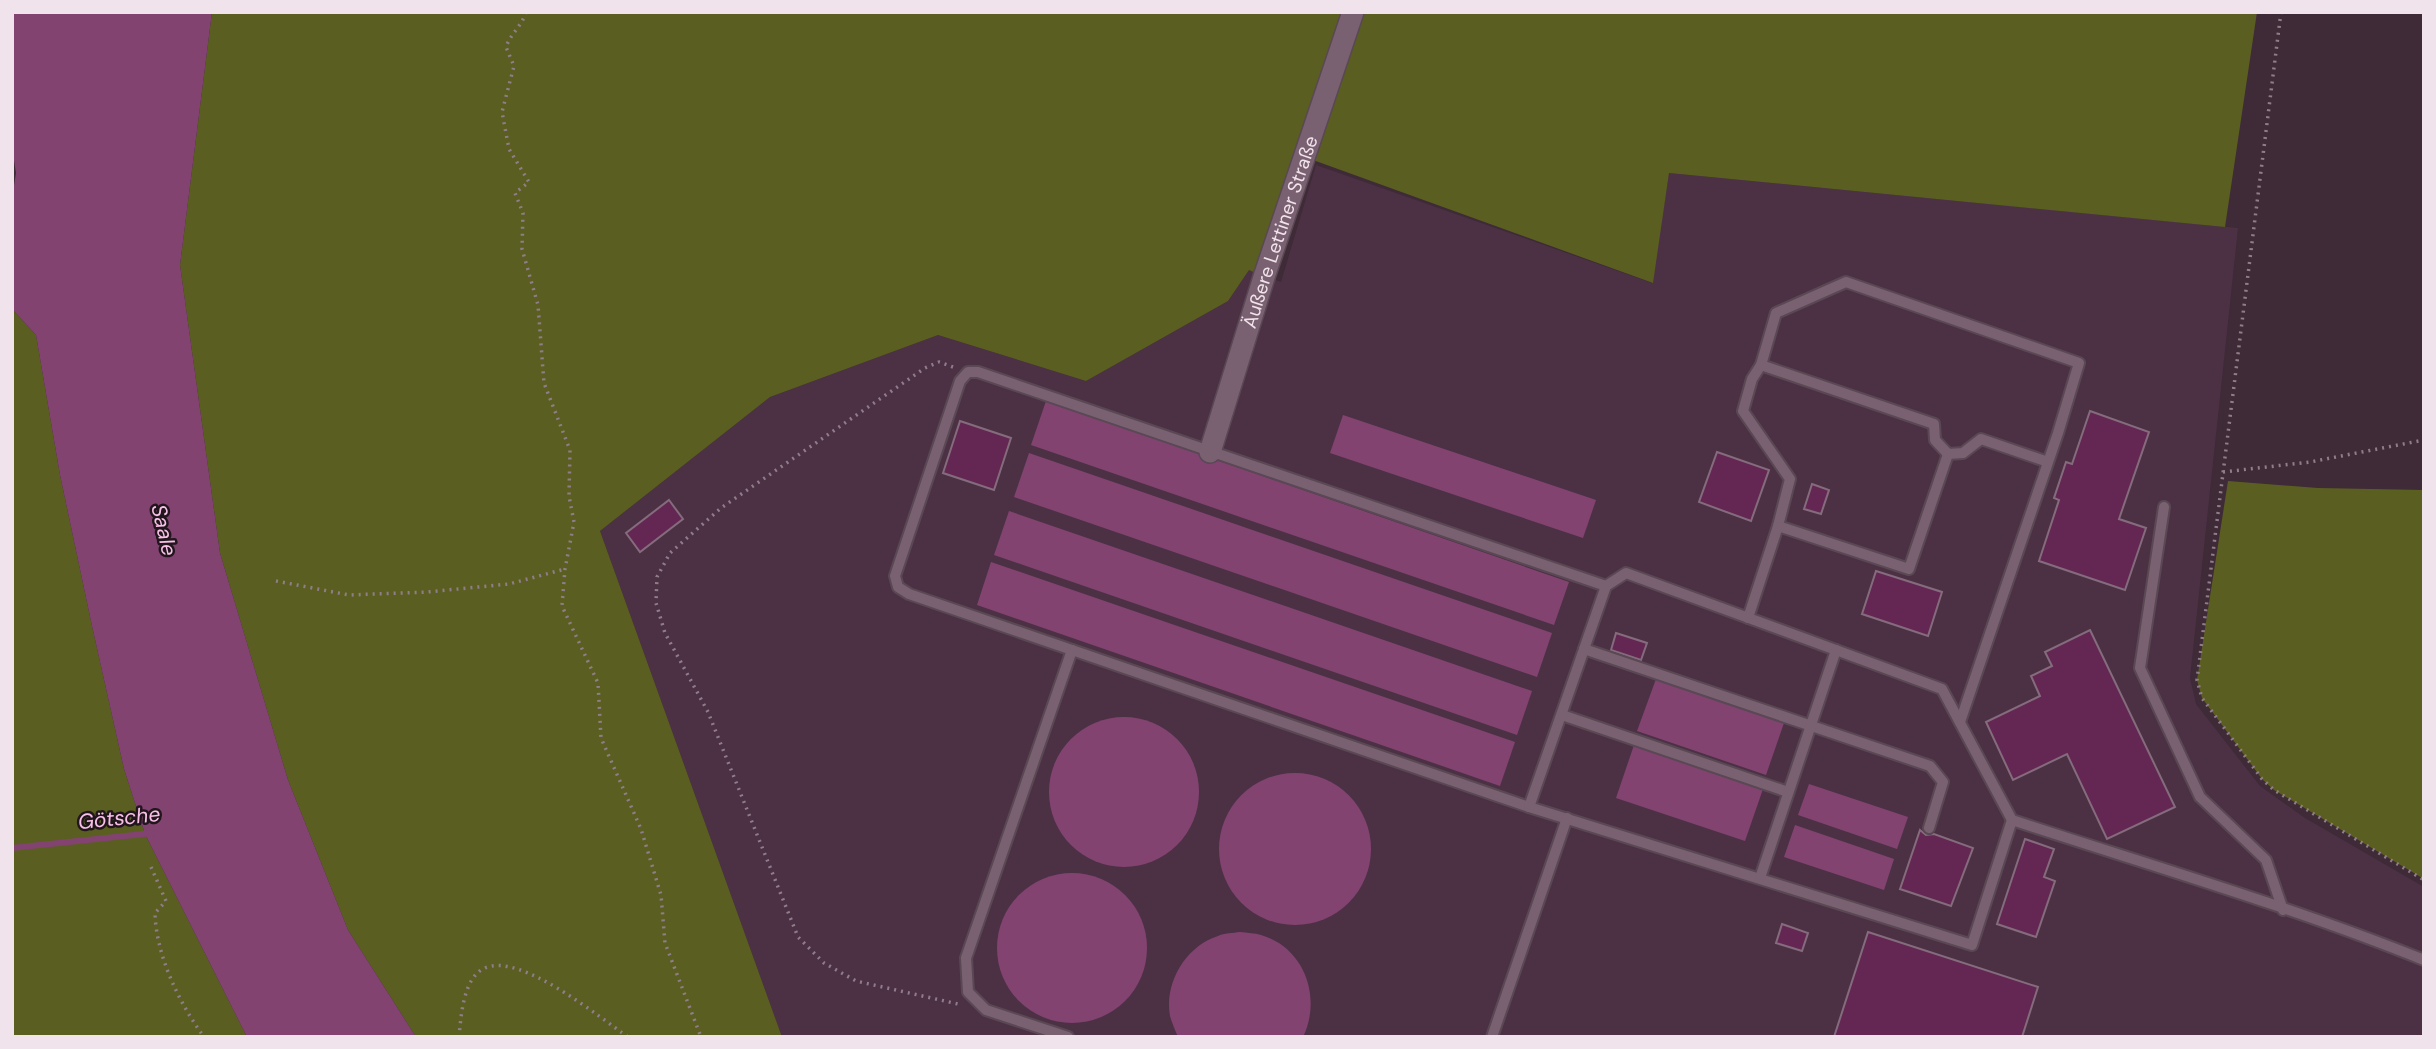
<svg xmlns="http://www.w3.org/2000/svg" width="2436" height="1049" font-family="'DM Sans',sans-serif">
	<rect width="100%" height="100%" fill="#3f2a38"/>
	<path fill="#4c3144" d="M1316,165L1652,283L1669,173L2238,228L2190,678L2196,704L2260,786L2305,818L2424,887V1037H782L600,531L770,397L938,335L1086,381L1228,301L1249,270L1281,282Z"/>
	<g fill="#5a5f21">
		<path d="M212,12H2257L2225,227L1669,173L1653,283L1313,160L1264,277L1249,270L1228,301L1086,381L938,335L770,397L600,531L782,1037H416L348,930L288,780L220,553L180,265Z"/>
		<path d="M12,309L36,335L60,475L92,626L124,769L145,834L247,1037H12Z"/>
		<path d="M2228,481L2318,488L2424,490V879L2274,790L2262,779L2202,698L2197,680Z"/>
	</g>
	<g fill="#824371">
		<path d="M12,12H212L180,265L220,553L288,780L348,930L416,1037H247L145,834L124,769L92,626L60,475L36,335L12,309V198L16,173L12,148Z"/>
		<path d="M1046,401L1569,582L1554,625L1031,445Z"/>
		<path d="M1343,415L1596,500L1583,538L1330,453Z"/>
		<path d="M1029,453L1552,633L1537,677L1014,497Z"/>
		<path d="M1009,511L1532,691L1517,735L994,555Z"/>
		<path d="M991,562L1515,742L1500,786L977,605Z"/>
		<path d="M1656,679L1784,723L1766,775L1637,731Z"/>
		<circle cx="1124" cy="792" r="75"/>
		<path d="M1634,745L1763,789L1745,841L1616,798Z"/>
		<circle cx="1295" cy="849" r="76"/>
		<path d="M1809,784L1908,817L1897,849L1798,815Z"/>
		<path d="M1795,825L1894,859L1884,890L1784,857Z"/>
		<circle cx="1072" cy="948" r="75"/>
		<path d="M1240,932C1247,933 1255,933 1261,935C1305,948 1322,998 1303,1037H1178C1175,1030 1172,1023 1170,1016C1164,983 1186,946 1218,936C1224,933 1233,933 1240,932Z"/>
	</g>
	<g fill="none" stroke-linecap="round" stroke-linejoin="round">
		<path stroke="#824371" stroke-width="6" d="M12,848L153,833"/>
	</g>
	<g fill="#642754" stroke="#846c7c" stroke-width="2">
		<path d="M2090,411L2149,432L2119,519L2146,528L2125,590L2039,561L2059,500L2054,498L2066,462L2072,464Z"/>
		<path d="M960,421L1011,438L994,490L943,473Z"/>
		<path d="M1717,452L1769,470L1751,521L1699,502Z"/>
		<path d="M1812,484L1829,490L1821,514L1804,509Z"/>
		<path d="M669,500L683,519L640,552L626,533Z"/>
		<path d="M1876,571L1942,592L1928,636L1862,614Z"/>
		<path d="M2090,630L2175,807L2107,839L2067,754L2013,780L1986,722L2040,696L2031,676L2052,666L2045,652Z"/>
		<path d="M1616,633L1647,643L1641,660L1611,650Z"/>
		<path d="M1920,830L1926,835L1934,834L1973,848L1951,906L1900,889Z"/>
		<path d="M2025,839L2054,849L2044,877L2055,881L2036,937L1997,924Z"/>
		<path d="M1782,924L1808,933L1802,951L1776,943Z"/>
		<path d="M1868,932L2038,987L2022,1037H1834Z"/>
	</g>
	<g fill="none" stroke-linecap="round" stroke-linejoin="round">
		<defs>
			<g id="service">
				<path d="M1761,365L1752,379L1743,411L1790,479L1778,526"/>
				<path d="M2164,507L2140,668L2200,797L2266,860L2283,910"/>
				<path d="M1606,586L978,372H968L960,381L895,576L898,587L909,594L1529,807L1972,945L2012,820"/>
				<path d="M1748,618L1778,526L1909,569L1948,454"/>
				<path d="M1584,649L1930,766L1943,782L1929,828"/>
				<path d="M1562,715L1788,792"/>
				<path d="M1960,722L2058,433L2079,363L1846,282L1776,313L1761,365L1934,424L1935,440L1948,454L1963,453L1981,439L2048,462"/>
				<path d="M1529,807L1606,586L1626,573L1942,689L2012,820C2149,865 2290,906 2424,960"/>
				<path d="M1760,878L1836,650"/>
				<path d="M1068,1037L986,1010L968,992L966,958L1072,650"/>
				<path d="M1492,1037L1567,818"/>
			</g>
			<g id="minor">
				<path id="s1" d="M1210,452L1264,277L1353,12"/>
			</g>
		</defs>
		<use href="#service" stroke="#5a4854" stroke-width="14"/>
		<use href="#minor" stroke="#5a4854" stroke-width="24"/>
		<g stroke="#8f7d89" stroke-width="3.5" stroke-dasharray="2 5" stroke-linecap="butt">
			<path d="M526,12C522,26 511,33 506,47L514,66L502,112L509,149L529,182L515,193L523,213L522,249L538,305L544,383L570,450L569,496L574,522L565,569L562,606L598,683L601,738L641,829L661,895L665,943L701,1037"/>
			<path d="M2281,12L2197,680L2202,698L2262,779L2274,790L2424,880"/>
			<path d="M953,367L939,362L925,368L721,508L670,553L657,577L656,603L665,633L708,712L798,937L824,963L856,981L958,1004"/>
			<path d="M2223,472L2310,462L2424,440"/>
			<path d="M276,581L349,595L427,592L509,584L565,569"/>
			<path d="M151,867L166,901L155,913C156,955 179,1003 204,1037"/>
			<path d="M459,1037C461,1017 463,977 485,968C520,952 599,1017 628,1037"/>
		</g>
		<use href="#service" stroke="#796171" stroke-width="10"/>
		<use href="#minor" stroke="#796171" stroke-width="21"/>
	</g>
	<g text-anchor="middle" stroke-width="5" stroke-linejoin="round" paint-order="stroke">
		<g font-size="19" fill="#f1e3ec" stroke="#20161c">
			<text dy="7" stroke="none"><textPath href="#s1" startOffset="231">Äußere Lettiner Straße</textPath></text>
		</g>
		<g font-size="21" font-style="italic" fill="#f9c0e7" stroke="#20161c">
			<text transform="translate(164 530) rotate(77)" y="7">Saale</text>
			<text transform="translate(119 818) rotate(-6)" y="7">Götsche</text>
		</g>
	</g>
	<rect width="2436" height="1049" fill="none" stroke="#f1e3ec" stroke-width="28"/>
</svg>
